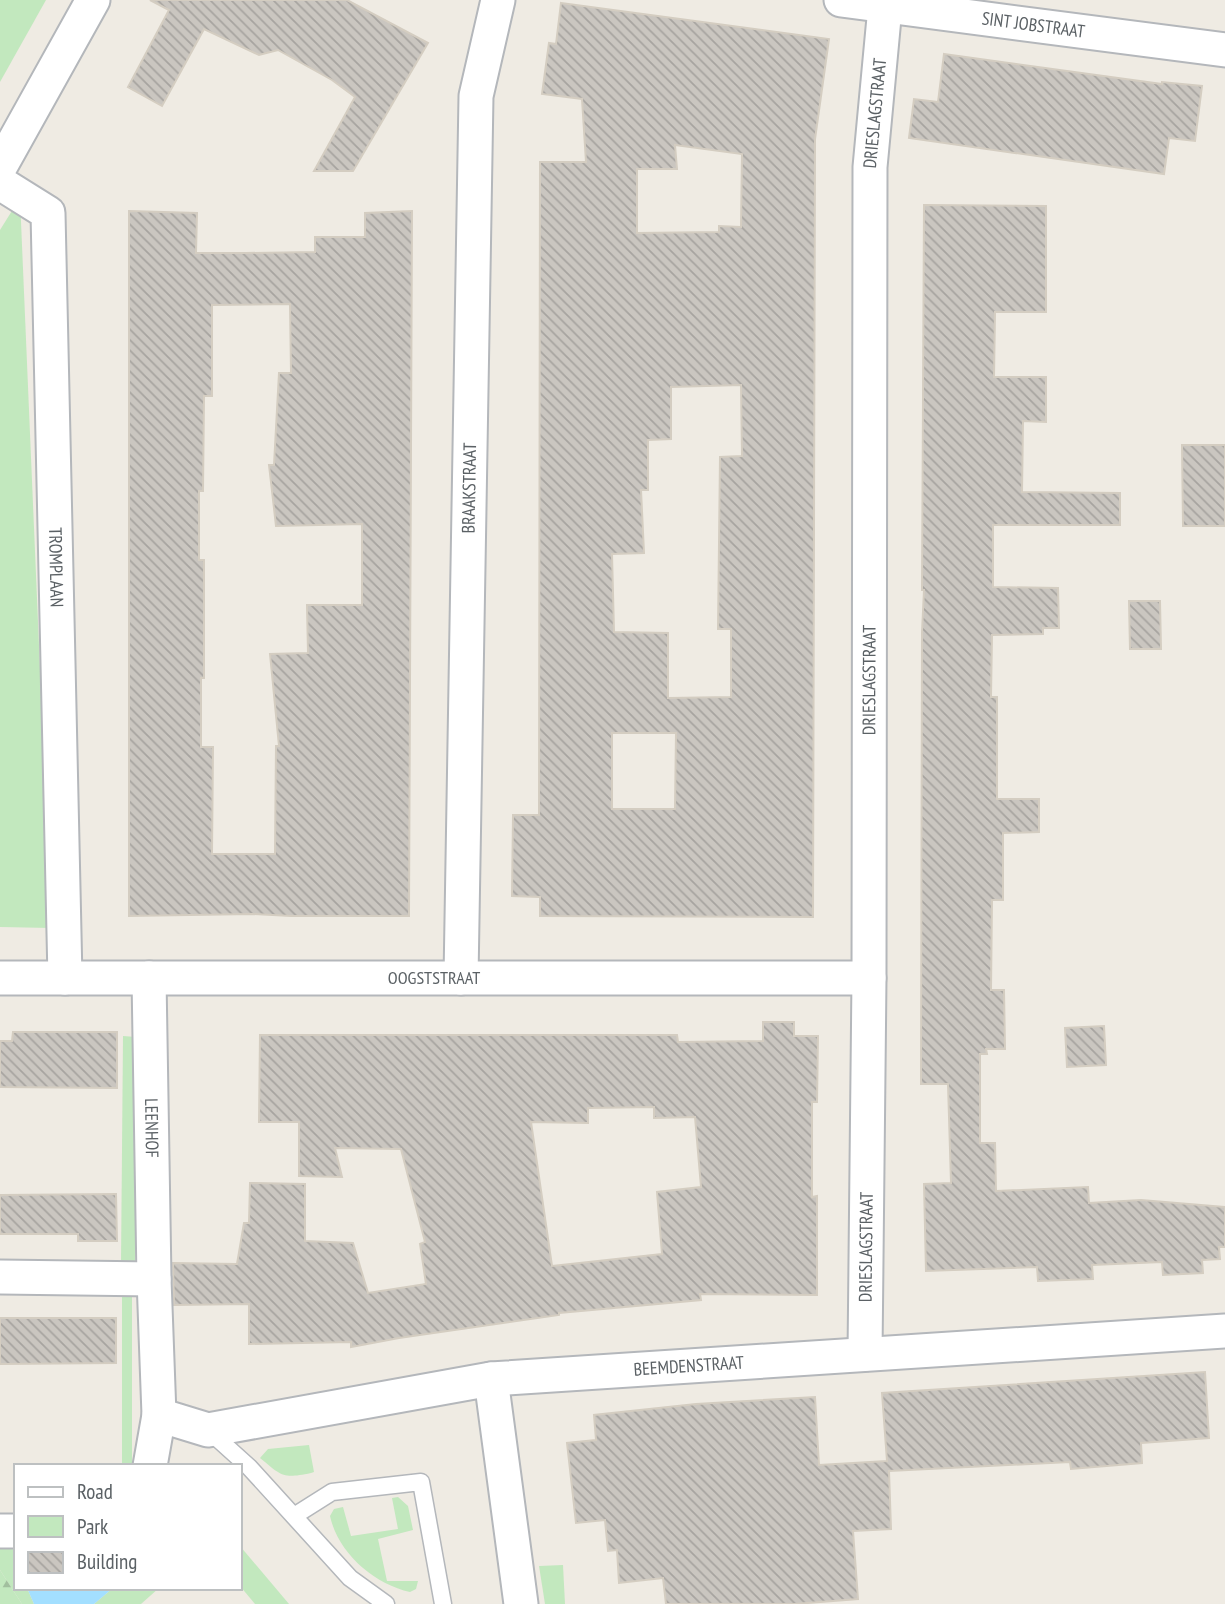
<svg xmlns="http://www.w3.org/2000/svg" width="1225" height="1604" font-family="'PT Sans Narrow',sans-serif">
	<defs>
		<pattern id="forest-firs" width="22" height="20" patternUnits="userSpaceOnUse" patternTransform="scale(1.75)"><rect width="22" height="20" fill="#c2e8be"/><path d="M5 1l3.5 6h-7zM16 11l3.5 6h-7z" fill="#a1bf9e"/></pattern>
		<pattern id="building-back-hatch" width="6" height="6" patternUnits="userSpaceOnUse" patternTransform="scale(1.75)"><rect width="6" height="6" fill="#cac6c0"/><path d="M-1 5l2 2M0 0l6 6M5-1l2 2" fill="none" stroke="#a7a4a0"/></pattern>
	</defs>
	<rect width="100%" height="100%" fill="#efebe3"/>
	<g fill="#c2e8be">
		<path d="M0,0H46L0,82Z"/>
		<path d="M20,198L51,928L0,927V230Z"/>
		<path d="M123,1036L136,1037L135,1263H121Z"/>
		<rect x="122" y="1296" width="10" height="170"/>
		<path d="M309,1445L314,1472L311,1473C282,1479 282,1476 260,1458L268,1449Z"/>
		<path d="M398,1497L408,1506L413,1530L378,1539L387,1581H418L416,1589L410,1592C374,1584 338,1553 330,1516L334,1509L343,1507L351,1536L398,1529L392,1498Z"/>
		<path d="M0,1536L10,1537L11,1549L16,1550V1588H27L34,1604H22L0,1570Z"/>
		<path d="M240,1546L289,1604H255L240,1586Z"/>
		<path d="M563,1565L565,1604H545L539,1566Z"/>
		<path d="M113,1588H159L141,1604H94Z"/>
	</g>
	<path fill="url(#forest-firs)" d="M0,1570L22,1604H0Z"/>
	<path fill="#a3dfff" d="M27,1588H113L94,1604H34Z"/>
	<g fill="url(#building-back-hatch)" stroke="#d4cdc1" stroke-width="2" fill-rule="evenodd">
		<path d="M150,0H347L428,43L353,171H314L355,97L332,80L278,50L259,55L204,29L162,106L128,87L169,10Z"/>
		<path d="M561,3L829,39L815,139L813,917L540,916V897L512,896L513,815H539L540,162H586L582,99L542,94L549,43L556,44ZM675,145L742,154L741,227L719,226V232L637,233V169H677ZM741,385L742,456L720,457L718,629H731V697L668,698V633L614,632L612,554L644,553L641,490H648V440L671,439V387ZM612,733H676L675,809H612Z"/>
		<path d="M944,54L1162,84V82L1202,86L1195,141L1169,138L1164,174L909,138L914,99L938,102Z"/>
		<path d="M924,205L1046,206V312H995L994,377H1046V422L1023,421L1022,492L1120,493V525H993V587L1058,588L1059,628H1043V634L992,635L991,697H997V799H1039V832L1003,833V900H992L991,990H1004L1005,1049H986L987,1054H980V1143H995L996,1191L1088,1187L1089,1203L1141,1200L1225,1207V1247H1219L1220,1259L1202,1260L1203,1273L1163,1275L1162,1262L1092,1265L1093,1279L1038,1281L1037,1267L926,1271L924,1184L951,1183L948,1084H921L922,632L924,590H922Z"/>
		<path d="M129,211L197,213L196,253H246L315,252V237H365V213L412,211L409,916H291L252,914L129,916ZM290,304L291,373H279L274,465H269L276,526L362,524V605H307L308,653L270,654L279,746H276L275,854H212L213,747H201V678H204V560H199V491H203L204,396H212V305Z"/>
		<path d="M1182,445H1225V526H1183Z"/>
		<path d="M1129,601H1160L1161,649H1130Z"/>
		<path d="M763,1022H794V1036H818L817,1102H812V1197L817,1196V1295L700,1294L701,1300L559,1313V1315L399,1338L351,1347V1342L249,1344V1304L174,1305L173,1263L237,1264L244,1223H249L250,1183L305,1184V1241L353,1243L368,1293L426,1284L420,1244L425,1242L401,1149L335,1148L342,1177L299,1176V1122H259L260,1035H677L678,1042L763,1041ZM654,1107V1118L695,1117L701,1187L657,1192L662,1254L552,1266L531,1122L588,1123V1108Z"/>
		<path d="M1104,1026L1106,1065L1067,1067L1065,1028Z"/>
		<path d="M13,1032H117V1088L0,1087V1041H12Z"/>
		<path d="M116,1194L117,1241H78V1234H0V1195Z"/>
		<path d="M0,1318H116V1363L0,1364Z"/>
		<path d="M1205,1372L1209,1438L1141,1443L1142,1463L1071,1469L1070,1462L889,1471L891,1529L853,1531L858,1599L795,1604H666L663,1578L619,1583L617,1550L608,1551L605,1520L576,1523L567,1443L596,1440L594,1415L696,1404L815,1397L819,1465L887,1461L882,1393Z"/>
	</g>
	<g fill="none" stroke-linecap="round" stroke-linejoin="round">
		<defs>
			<g id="lane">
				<path d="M208,1430L249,1467L350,1578L386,1604"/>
				<path d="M294,1516L332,1492L421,1482L443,1604"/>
			</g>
			<g id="street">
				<path id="s1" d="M841,0L1225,50"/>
				<path d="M0,167L93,0"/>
				<path id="s2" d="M0,183L48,213L65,978"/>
				<path id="s3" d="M0,978H869"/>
				<path id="s4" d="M149,978L154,1279L159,1415L150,1466"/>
				<path id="s5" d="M461,978L476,96L498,0"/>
				<path d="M0,1277L154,1279"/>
				<path id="s6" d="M865,1354L869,978L870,167L885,7"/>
				<path d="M491,1379L521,1604"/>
				<path id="s7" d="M159,1415L208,1430L491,1379L1225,1331"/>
				<path d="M0,1531H16"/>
			</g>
		</defs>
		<use href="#lane" stroke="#b4b7bb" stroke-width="19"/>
		<use href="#street" stroke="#b4b7bb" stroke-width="37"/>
		<use href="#lane" stroke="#fff" stroke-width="16"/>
		<use href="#street" stroke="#fff" stroke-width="33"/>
	</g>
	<g text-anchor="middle" stroke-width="5" stroke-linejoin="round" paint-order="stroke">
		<g font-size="18" fill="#5b6165" stroke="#fff">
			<text dy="6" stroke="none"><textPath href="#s1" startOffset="194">SINT JOBSTRAAT</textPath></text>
			<text dy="6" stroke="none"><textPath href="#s6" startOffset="1241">DRIESLAGSTRAAT</textPath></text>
			<text dy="6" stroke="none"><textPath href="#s5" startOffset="490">BRAAKSTRAAT</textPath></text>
			<text dy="6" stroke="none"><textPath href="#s2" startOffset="411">TROMPLAAN</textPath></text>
			<text dy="6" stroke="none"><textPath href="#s6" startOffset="674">DRIESLAGSTRAAT</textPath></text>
			<text dy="6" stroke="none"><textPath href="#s3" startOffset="434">OOGSTSTRAAT</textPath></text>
			<text dy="6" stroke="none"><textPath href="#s4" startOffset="150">LEENHOF</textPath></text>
			<text dy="6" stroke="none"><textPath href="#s6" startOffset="107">DRIESLAGSTRAAT</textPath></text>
			<text dy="6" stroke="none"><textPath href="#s7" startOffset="537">BEEMDENSTRAAT</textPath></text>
		</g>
	</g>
	<rect x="14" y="1464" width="228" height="126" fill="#ffffff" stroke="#bdc0c1" stroke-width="2"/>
	<rect x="28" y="1487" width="35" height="10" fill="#ffffff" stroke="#bdc0c1" stroke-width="2"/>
	<text x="77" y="1499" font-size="21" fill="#5b6165">Road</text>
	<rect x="28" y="1516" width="35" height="21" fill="#c2e8be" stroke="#bdc0c1" stroke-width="2"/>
	<text x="77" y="1534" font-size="21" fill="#5b6165">Park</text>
	<rect x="28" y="1552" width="35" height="21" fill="url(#building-back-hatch)" stroke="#bdc0c1" stroke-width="2"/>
	<text x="77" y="1569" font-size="21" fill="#5b6165">Building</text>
</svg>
